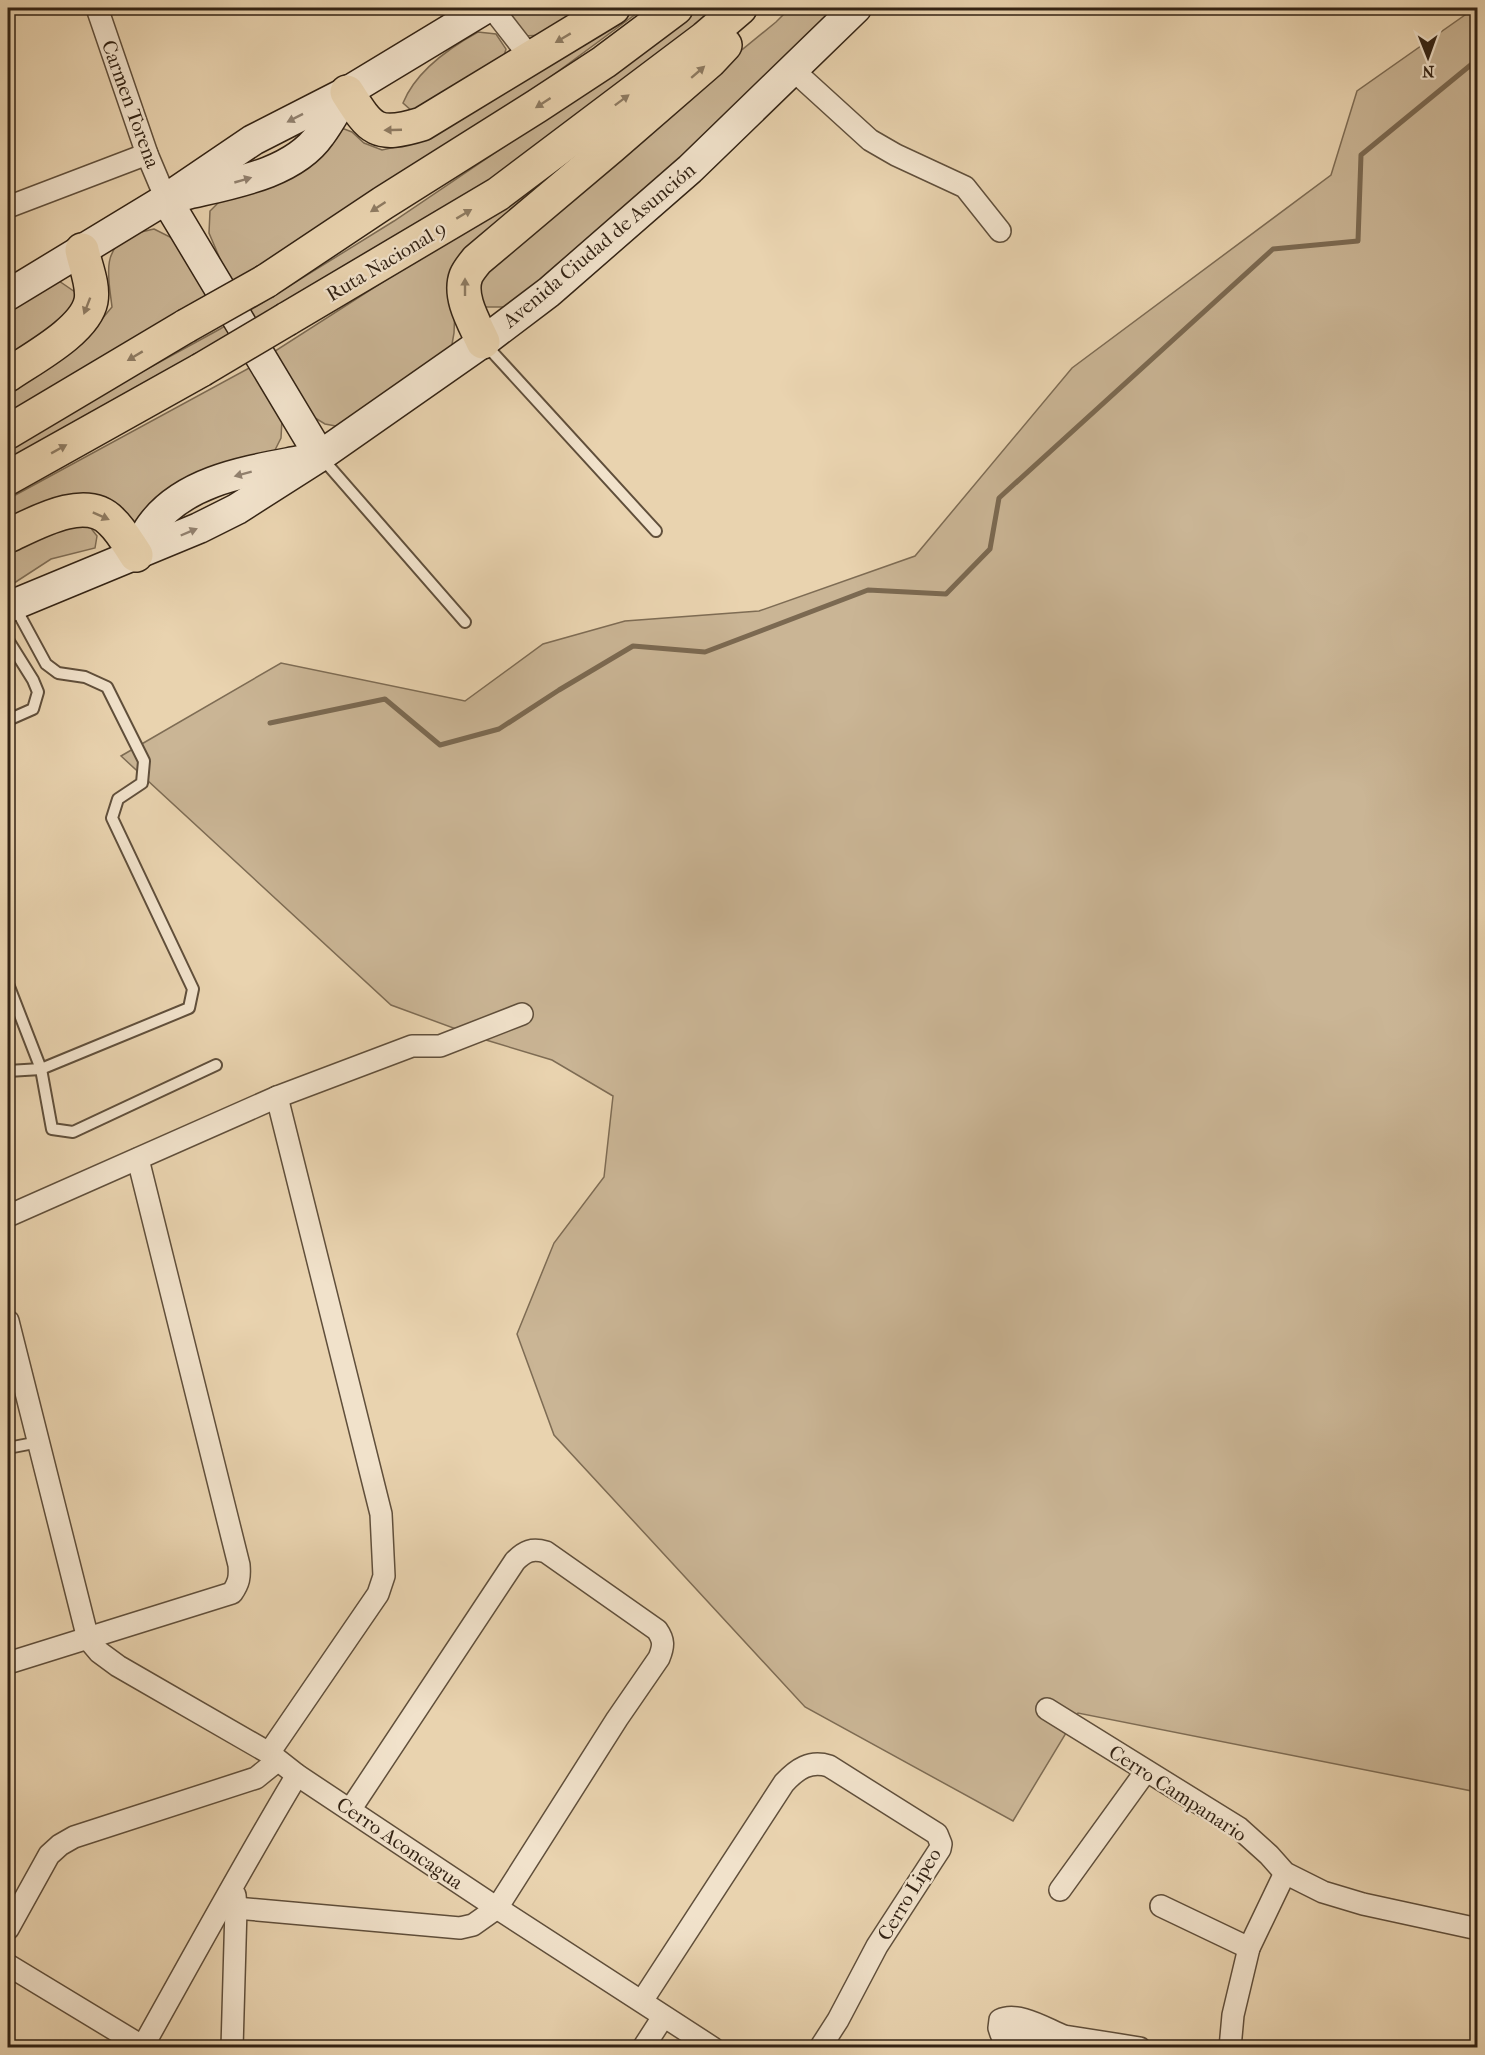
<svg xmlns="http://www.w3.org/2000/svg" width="1485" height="2055" font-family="'IM FELL French Canon',serif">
	<rect width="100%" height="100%" fill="#e9d3af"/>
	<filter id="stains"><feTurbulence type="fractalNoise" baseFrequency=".00333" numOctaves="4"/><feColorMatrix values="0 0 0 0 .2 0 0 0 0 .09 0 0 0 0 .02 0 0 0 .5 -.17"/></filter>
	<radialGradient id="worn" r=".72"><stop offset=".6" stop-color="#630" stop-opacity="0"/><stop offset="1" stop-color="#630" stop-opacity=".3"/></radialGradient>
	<g fill="#cab595" stroke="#7e6c54" stroke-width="1.5">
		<path d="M506,8H593L545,35L523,36L506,17Z"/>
		<path d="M629,8H644L457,146L232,287L209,233L210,211L223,198L334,125L352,132L364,143L382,150L409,144Z"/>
		<path d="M692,8H721L527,156L352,272L8,471V445L220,329L394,221L548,117Z"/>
		<path d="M790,8H840L674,167L549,279L507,307H480L477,280L497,250L776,22Z"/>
		<path d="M1475,8H1477V1792L1078,1713L1013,1821L805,1707L554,1435L517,1334L554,1243L604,1177L613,1096L552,1060L486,1040L391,1005L121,756L281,663L465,701L543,644L625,621L759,611L915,556L1072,368L1331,175L1357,91Z"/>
		<path d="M478,32L496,34L506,49L503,59L412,111L403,103C416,71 449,48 478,32Z"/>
		<path d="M704,58L456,281L454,333L451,350L341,427L325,424L307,413L272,353L495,210Z"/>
		<path d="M154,229L178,241L212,299L8,419V392L91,332L112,307C109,280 100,249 131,235C138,232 147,231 154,229Z"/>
		<path d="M59,281L75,292L80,308L8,370V307Z"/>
		<path d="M251,367L282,419L281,438L273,454L143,532L98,502L8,531V499Z"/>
		<path d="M53,524L90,527L97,536L95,548L51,559L8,587V547Z"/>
	</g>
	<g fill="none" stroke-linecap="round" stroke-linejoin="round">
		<path stroke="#7b6951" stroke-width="5" d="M270,723L385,699L440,745L499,729L559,690L633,646L705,652L868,590L946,594L990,549L999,498L1273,249L1358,241L1361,155L1478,59"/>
		<defs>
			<g id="lane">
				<path d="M484,343L656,531"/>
				<path d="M321,457L465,622"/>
				<path d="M8,640L33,680L38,692L33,709L8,720"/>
				<path d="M8,984L41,1069L52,1129L73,1132L216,1065"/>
				<path d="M8,1071L41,1069L189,1008L193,989L112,818L118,799L142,783L144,761L107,687L85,677L58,673L46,664L14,605"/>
				<path d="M8,1448L39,1442"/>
			</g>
			<g id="street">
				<path d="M97,8L147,154L166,199"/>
				<path d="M492,8L530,57"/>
				<path d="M792,69L870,140L896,155L965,187L1000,231"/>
				<path d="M8,207L147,154"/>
				<path d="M8,1216L277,1097L412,1046H440L522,1014"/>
				<path d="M8,1321L88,1639L99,1652L118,1666L269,1753L297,1775L497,1908L713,2048"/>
				<path d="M8,1663L232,1593C239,1583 240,1577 239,1565L138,1159"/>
				<path d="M1047,1709L1239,1828L1269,1855L1285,1873L1323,1892L1363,1904L1478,1929"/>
				<path d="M269,1753L378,1594L384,1576L381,1514L277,1097"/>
				<path d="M1060,1890L1146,1771"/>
				<path d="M1161,1906L1249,1948"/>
				<path d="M221,1909L236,1908L460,1928L473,1925L497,1908L617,1719L659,1658C664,1646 664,1640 657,1630L546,1552C532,1548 525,1551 515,1561L350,1810"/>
				<path d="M8,1929L49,1855L60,1845L74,1837L256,1778L277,1761"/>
				<path d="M8,1965L145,2048"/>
				<path d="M642,2001L784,1783C797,1769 810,1760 829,1766L937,1834L941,1844L940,1849L877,1946L838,2020L820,2048"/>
				<path d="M1064,2036C1046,2029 1018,2011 1000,2020L999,2028L1001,2034L1011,2037L1064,2036L1140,2048"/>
				<path d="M142,2048C193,1957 243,1865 297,1775"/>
				<path d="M232,2048L236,1908L235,1895"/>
				<path d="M643,2048L663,2017"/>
				<path d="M1230,2048L1233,2015L1249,1948L1285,1873"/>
			</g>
			<g id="secondary">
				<path d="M183,195C228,184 292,175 320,135C330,122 338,106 347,92"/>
				<path d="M166,199L320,456"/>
				<path d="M8,295L166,199L253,140L347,92L486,8"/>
				<path d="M136,555C141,545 145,534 151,526C184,480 249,471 300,461"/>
				<path d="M8,607L199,528L237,509L320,456L483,342L549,292L690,169L856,8"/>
			</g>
			<g id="highway">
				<path d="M347,92C371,130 376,138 422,124L613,8"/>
				<path d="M266,281L383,203L537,106L604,62L676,8"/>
				<path d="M287,319L498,194L705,38L740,8"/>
				<path d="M483,342C475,324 458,297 466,276C468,271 473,265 477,260L611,147L710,61L725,45"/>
				<path d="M8,375C31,359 85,331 91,301C94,285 85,265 82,250"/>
				<path d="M8,432L186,326"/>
				<path d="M8,478L201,370"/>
				<path d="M8,536C34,524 85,494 111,521C121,530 128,543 136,555"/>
			</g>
		</defs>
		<use href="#lane" stroke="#604f3b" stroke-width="14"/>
		<use href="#street" stroke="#604f3b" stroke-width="24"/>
		<use href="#secondary" stroke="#332314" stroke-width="33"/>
		<use href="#highway" stroke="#332314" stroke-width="36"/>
		<use href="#lane" stroke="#f1e2cb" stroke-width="10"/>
		<use href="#street" stroke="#f1e2cb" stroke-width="21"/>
		<use href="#secondary" stroke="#f1e2cb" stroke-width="30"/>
		<use href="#highway" stroke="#e9d3af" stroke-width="33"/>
		<defs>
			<g id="highway-bridge">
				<path d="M186,326L266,281"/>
				<path d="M201,370L287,319"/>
			</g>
		</defs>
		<use href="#highway-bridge" stroke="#332314" stroke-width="36" stroke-linecap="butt"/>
		<use href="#highway-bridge" stroke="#e9d3af" stroke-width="33"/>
	</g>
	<defs><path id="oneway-solid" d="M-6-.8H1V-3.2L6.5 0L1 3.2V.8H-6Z" transform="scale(1.5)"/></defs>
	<g fill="#8e7b62">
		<use href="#oneway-solid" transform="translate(563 38) rotate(149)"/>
		<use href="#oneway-solid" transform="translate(698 72) rotate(-41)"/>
		<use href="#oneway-solid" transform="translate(622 100) rotate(-37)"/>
		<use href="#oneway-solid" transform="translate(543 103) rotate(147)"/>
		<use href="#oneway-solid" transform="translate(393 130) rotate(178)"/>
		<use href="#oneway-solid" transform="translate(378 207) rotate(147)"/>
		<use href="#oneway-solid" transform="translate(464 214) rotate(-31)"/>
		<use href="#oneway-solid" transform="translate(465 287) rotate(-90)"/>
		<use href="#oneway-solid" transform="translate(87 306) rotate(111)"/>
		<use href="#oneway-solid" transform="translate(135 356) rotate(149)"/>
		<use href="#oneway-solid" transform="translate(59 449) rotate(-29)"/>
		<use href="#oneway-solid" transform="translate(101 516) rotate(24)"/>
	</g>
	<g fill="#928270">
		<use href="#oneway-solid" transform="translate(295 118) rotate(153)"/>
		<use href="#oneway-solid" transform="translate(243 180) rotate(-16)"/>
		<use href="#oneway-solid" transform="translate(243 474) rotate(165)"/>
		<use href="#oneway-solid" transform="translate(189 532) rotate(-23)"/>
	</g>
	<g text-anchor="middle" stroke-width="4.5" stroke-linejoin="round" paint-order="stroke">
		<g font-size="20" fill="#332314" stroke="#f1e2cb">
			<text transform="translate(131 104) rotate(70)" y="7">Carmen Torena</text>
			<text transform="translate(599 245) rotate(-40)" y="7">Avenida Ciudad de Asunción</text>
			<text transform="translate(386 261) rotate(-31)" y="7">Ruta Nacional 9</text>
			<text transform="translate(1178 1793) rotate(33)" y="7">Cerro Campanario</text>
			<text transform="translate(400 1843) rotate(34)" y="7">Cerro Aconcagua</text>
			<text transform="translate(909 1894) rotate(-59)" y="7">Cerro Lipeo</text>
		</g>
	</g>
	<rect width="1485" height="2055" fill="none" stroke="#e9d3af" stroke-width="30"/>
	<rect x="9" y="9" width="1467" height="2037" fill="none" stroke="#332314" stroke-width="3"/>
	<rect x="15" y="15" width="1455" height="2025" fill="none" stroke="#332314" stroke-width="1.5"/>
	<g transform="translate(1428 57) rotate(179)" stroke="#f1e2cb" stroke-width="4.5" paint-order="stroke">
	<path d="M0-4.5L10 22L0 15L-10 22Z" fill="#332314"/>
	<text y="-9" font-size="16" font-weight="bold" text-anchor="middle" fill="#332314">N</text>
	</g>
	<rect width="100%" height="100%" filter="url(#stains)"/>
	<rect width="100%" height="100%" fill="url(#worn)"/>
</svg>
